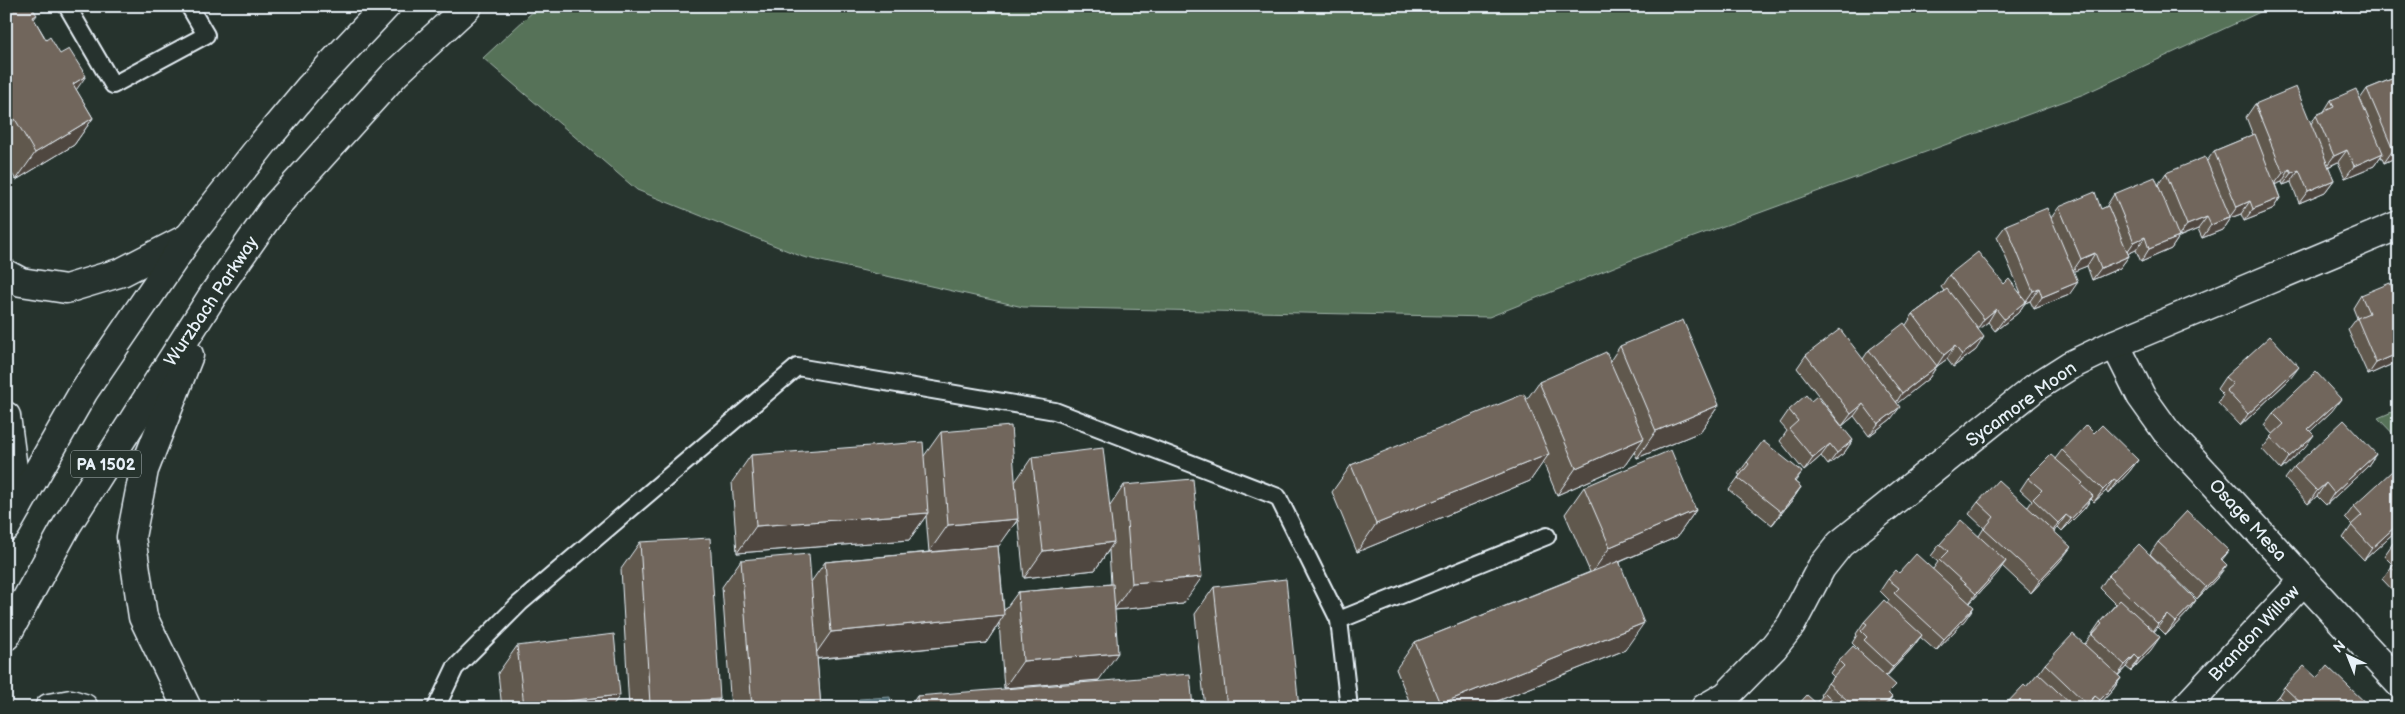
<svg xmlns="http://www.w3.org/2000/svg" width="2405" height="714" font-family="'Balsamiq Sans',sans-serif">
	<rect width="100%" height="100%" fill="#26332d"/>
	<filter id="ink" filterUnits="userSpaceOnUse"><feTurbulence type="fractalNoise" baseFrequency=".02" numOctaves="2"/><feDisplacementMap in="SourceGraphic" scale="10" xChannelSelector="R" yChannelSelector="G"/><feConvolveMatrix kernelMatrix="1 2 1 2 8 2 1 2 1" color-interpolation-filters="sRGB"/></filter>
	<g filter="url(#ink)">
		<g fill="#567258" stroke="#9fb2a8">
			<path d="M539,6H2273L2084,94L1639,257L1489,317L1023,307L803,257L637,190L483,58Z"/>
			<path d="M2399,409V440L2378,418Z"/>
		</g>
		<path fill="#46656d" stroke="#879da5" d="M890,697L891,708H851L859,699Z"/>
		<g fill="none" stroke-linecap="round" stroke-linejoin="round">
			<defs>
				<g id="service">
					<path d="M67,6L113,85L206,35L189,6"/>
					<path d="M1339,620L1547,536"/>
					<path d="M436,708L455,668L520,603L797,367L1055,411L1278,497L1339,620L1349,708"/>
				</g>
				<g id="minor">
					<path d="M2115,344L2141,396L2166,431L2399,683"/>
					<path d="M1705,708L1726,696L1773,648L1791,625L1821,568L1840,544L2036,387L2069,366L2115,344L2399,225"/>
					<path d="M2185,708L2304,580"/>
				</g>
				<g id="motorway">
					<path d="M6,274L21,282L66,289L122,272L186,239"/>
					<path d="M6,416L18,506"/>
					<path d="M6,527L84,391L189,237L264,142L310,87L386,6"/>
					<path d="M6,636L67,525L213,295L274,208L395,74L468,6"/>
					<path d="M49,708L71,704L84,708"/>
					<path d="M187,708L143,617L131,537L144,470L189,355"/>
				</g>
			</defs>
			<use href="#service" stroke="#e8f1f8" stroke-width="20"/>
			<use href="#minor" stroke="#e8f1f8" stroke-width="31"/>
			<use href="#motorway" stroke="#e8f1f8" stroke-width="31"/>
			<use href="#service" stroke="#26332d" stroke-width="16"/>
			<use href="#minor" stroke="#26332d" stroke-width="28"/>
			<use href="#motorway" stroke="#26332d" stroke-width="28"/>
		</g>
		<g fill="#61584e" stroke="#e8f1f8" fill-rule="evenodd">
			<path d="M6,6L37,15L34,19L93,118L74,145L16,180L6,164Z"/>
			<path d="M2399,76V156L2384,163L2381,156L2374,166L2345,178L2338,162L2328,167L2334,180L2325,192L2299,203L2291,182L2283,185L2282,182L2275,184L2280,198L2272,210L2244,221L2241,214L2230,218L2222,230L2202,238L2198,229L2179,237L2171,249L2141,262L2136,250L2128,253L2129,256L2120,268L2092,280L2087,266L2073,271L2069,295L2034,309L2030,301L2025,303L2018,313L1995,331L1988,322L1978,329L1976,350L1953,367L1947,359L1937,366L1929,378L1897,403L1891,419L1869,436L1854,416L1842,426L1797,368L1806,355L1863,359L1869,350L1906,325L1913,314L1944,291L1941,287L1949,275L2004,284L2021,293L1997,237L2006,225L2051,218L2059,207L2101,209L2106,207L2114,194L2158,185L2166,173L2207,161L2214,151L2253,135L2246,117L2255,104L2311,124L2316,115L2323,113L2331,100L2360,99L2367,89Z"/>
			<path d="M2361,295L2399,361L2368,375L2348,330L2357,318L2353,308Z"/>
			<path d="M1620,346L1719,405L1700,432L1637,458L1634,452L1625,465L1557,495L1543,462L1530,481L1357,552L1332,492L1351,465L1527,399L1539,382L1610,361Z"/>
			<path d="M2225,377L2290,379L2240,426L2218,403L2223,395L2217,389Z"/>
			<path d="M1811,401L1853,440L1844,453L1828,465L1821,456L1804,471L1780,441L1787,431L1780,423L1789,410Z"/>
			<path d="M2332,411L2310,431L2305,447L2281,470L2262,449L2273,435L2264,425L2273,413Z"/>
			<path d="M941,432L1015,482L1032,457L1110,506L1124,485L1183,604L1114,610L1099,680L1004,688L999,623L986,643L817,659L821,708H731L722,587L741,560L811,582L825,562L929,552L926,516L909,540L737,553L732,482L751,455L924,456ZM1018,520L1024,578L1095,570L1109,550L1111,584L1018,592L1004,611L998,546Z"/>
			<path d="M2094,433L2138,460L2129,472L2108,494L2106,491L2094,502L2091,499L2084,509L2062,531L2058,527L2054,531L2062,559L2031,593L2002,566L1997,574L1970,603L1965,620L1936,651L1920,637L1913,647L1886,677L1889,694L1884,708H1795L1816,703L1822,697L1820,695L1828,683L1834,677L1830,673L1839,661L1857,650L1858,649L1852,643L1857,635L1856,634L1864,622L1887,603L1889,600L1880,591L1888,579L1899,573L1933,569L1938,562L1931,556L1940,544L1979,536L1984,528L1969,514L1978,502L2028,507L2032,501L2020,490L2028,478L2055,459L2062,450Z"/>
			<path d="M2376,454L2367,467L2326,505L2317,496L2308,504L2285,479L2294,467Z"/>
			<path d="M1747,462L1802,472L1795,482L1801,487L1793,499L1772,525L1729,490L1740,475L1738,474Z"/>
			<path d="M1584,487L1696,510L1677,537L1620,562L1625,650L1480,708H1412L1396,669L1415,642L1590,572L1565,514Z"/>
			<path d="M2354,506L2399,528L2364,560L2343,538L2352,525L2345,518Z"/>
			<path d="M2399,538V597L2382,579L2393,565L2384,556L2393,543Z"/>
			<path d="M640,542L720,699L713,708H629L621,569Z"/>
			<path d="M2158,542L2229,551L2222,560L2218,577L2197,599L2150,554Z"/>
			<path d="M2108,576L2196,600L2188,612L2166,635L2158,627L2154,632L2151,650L2131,671L2126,667L2118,676L2121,678L2112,691L2096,708H2003L2005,705L2026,687L2038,674L2045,664L2085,644L2100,622L2116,604L2100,588Z"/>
			<path d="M1214,587L1299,708H1205L1195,614Z"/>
			<path d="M517,646L611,708H502L498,673Z"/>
			<path d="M2317,678L2371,708H2267L2277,698L2284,687Z"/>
			<path d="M917,696L1193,708H909Z"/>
		</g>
		<g fill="#4f4740" stroke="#e8f1f8">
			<path d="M86,76L67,103L73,84Z"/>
			<path d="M93,118L74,145L16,180L35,153Z"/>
			<path d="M15,119L6,131V124Z"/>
			<path d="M2399,148V156L2384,163L2393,150Z"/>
			<path d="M2347,150L2338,162L2325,168L2334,156Z"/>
			<path d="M2383,153L2374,166L2345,178L2354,166Z"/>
			<path d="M2290,169L2282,182L2274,185L2283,173Z"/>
			<path d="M2299,170L2291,182L2283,185L2292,173Z"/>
			<path d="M2334,180L2325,192L2299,203L2308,191Z"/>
			<path d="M2280,198L2272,210L2244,221L2253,209Z"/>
			<path d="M2250,201L2241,214L2230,218L2222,230L2202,238L2211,225L2229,218L2237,207Z"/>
			<path d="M2207,217L2198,229L2178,237L2187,225Z"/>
			<path d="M2145,237L2136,250L2125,255L2134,242Z"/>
			<path d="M2179,237L2171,249L2141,262L2149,249Z"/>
			<path d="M2095,253L2087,266L2072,272L2081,259Z"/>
			<path d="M2129,256L2120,268L2092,280L2101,268Z"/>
			<path d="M2078,282L2069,295L2034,309L2042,297Z"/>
			<path d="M2039,288L2030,301L2025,303L2018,313L1995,331L2004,319L2026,301L2033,291Z"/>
			<path d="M1996,309L1988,322L1976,331L1984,319Z"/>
			<path d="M1984,337L1976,350L1953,367L1962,355Z"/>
			<path d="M1955,346L1947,359L1936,367L1944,355Z"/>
			<path d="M2399,353V361L2368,375L2376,363Z"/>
			<path d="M1937,366L1929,378L1894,406L1902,393Z"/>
			<path d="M2299,367L2290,379L2240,426L2248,414Z"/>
			<path d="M2341,399L2332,411L2300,441L2308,429Z"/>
			<path d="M1863,404L1854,416L1842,426L1851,414Z"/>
			<path d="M1719,405L1700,432L1637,458L1656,431Z"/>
			<path d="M1900,407L1891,419L1869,436L1878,424Z"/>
			<path d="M2314,435L2305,447L2281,470L2289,457Z"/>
			<path d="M1644,438L1625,465L1557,495L1576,468Z"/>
			<path d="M1853,440L1844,453L1828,465L1837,453Z"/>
			<path d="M1830,444L1821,456L1804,471L1813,458Z"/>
			<path d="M1549,454L1530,481L1357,552L1376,524Z"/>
			<path d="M2376,454L2367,467L2326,505L2334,493Z"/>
			<path d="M2138,460L2129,472L2108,494L2117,481Z"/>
			<path d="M2114,479L2106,491L2094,502L2103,490Z"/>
			<path d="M2326,483L2317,496L2308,504L2317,491Z"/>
			<path d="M1801,487L1793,499L1772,525L1781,512Z"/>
			<path d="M2093,496L2084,509L2062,531L2071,519Z"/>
			<path d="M1696,510L1677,537L1591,574L1610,547Z"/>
			<path d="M928,513L909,540L737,553L756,526Z"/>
			<path d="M2066,515L2058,527L2050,536L2058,523Z"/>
			<path d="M1018,519L999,546L929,552L948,525Z"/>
			<path d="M2399,523V528L2364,560L2372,548Z"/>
			<path d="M1114,542L1095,570L1024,578L1043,551Z"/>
			<path d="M2071,547L2062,559L2031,593L2040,580Z"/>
			<path d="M2006,561L1997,574L1967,606L1976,594Z"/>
			<path d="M2227,565L2218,577L2197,599L2206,587Z"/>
			<path d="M1202,577L1183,604L1114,610L1132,583Z"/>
			<path d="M2196,600L2188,612L2166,635L2175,622Z"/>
			<path d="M1974,607L1965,620L1936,651L1944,639Z"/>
			<path d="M1004,615L986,643L812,659L831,632Z"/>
			<path d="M2167,615L2158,627L2150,636L2158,624Z"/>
			<path d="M1644,623L1625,650L1480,708H1438L1440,704Z"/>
			<path d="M1922,635L1913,647L1884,679L1893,667Z"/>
			<path d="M2160,637L2151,650L2131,671L2139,659Z"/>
			<path d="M1118,653L1099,680L1004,688L1023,661Z"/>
			<path d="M2135,655L2126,667L2116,678L2125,665Z"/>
			<path d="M2121,678L2112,691L2096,708H2095L2100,700Z"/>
			<path d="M620,695L611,708H523L524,706Z"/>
			<path d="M2095,696L2087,708H2084L2087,704Z"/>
			<path d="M1892,697L1884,708H1882Z"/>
			<path d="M720,699L713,708H647L650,704Z"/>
		</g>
		<g fill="#71665b" stroke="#e8f1f8">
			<path d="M6,6H31L37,15L33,17L46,40L50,37L60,54L69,49L86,76L73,84L93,118L35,153L15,119L6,124Z"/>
			<path d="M2399,76V148L2393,150L2367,89Z"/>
			<path d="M2296,87L2334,180L2308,191L2299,170L2292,173L2290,169L2283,173L2255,104Z"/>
			<path d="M2356,89L2383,153L2354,166L2347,150L2334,156L2316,115L2334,107L2331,100Z"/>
			<path d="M2255,134L2280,198L2253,209L2250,201L2237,207L2214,151Z"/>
			<path d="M2205,157L2230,217L2211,225L2207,217L2187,225L2166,173Z"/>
			<path d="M2155,177L2179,237L2149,249L2145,237L2134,242L2114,194Z"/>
			<path d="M2095,192L2101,209L2108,206L2129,256L2101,268L2095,253L2081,259L2059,207Z"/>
			<path d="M2047,208L2078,282L2042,297L2039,288L2033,291L2006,225Z"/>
			<path d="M1978,252L2004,284L2009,279L2026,301L2004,319L1996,309L1984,319L1949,275Z"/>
			<path d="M2390,283L2399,304V353L2376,363L2357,318L2369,313L2361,295Z"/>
			<path d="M1947,289L1984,337L1962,355L1955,346L1944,355L1913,314Z"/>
			<path d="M1683,320L1719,405L1656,431L1620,346Z"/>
			<path d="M1904,323L1937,366L1902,393L1869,350Z"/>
			<path d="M1840,329L1900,407L1878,424L1863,404L1851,414L1806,355Z"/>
			<path d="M2270,336L2299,367L2248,414L2226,390L2233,384L2225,377Z"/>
			<path d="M1606,352L1644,438L1576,468L1539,382Z"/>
			<path d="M2316,372L2341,399L2308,429L2314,435L2289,457L2270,437L2284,424L2273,413Z"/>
			<path d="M1524,394L1549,454L1376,524L1351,465Z"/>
			<path d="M1806,395L1811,401L1817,396L1853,440L1837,453L1830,444L1813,458L1789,429L1798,421L1789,410Z"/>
			<path d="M2344,420L2376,454L2334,493L2326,483L2317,491L2294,467Z"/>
			<path d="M2086,425L2094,433L2102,425L2138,460L2117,481L2114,479L2103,490L2062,450Z"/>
			<path d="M1011,426L1018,519L948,525L941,432Z"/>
			<path d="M1763,441L1802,472L1794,481L1801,487L1781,512L1738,478L1749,464L1747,462Z"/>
			<path d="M923,442L928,513L756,526L751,455Z"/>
			<path d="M1103,448L1114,542L1043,551L1032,457Z"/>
			<path d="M1671,450L1696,510L1610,547L1584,487Z"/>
			<path d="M2051,455L2083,483L2081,485L2093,496L2071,519L2066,515L2058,523L2033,499L2042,490L2028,478Z"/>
			<path d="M2392,471L2399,478V523L2372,548L2351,525L2362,515L2354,506Z"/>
			<path d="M1193,479L1202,577L1132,583L1124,485Z"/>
			<path d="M1998,480L2071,547L2040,580L1984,529L1994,517L1978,502Z"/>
			<path d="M2187,511L2229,551L2221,559L2227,565L2206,587L2158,542Z"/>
			<path d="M1961,520L2006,561L1976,594L1939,560L1948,551L1940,544Z"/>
			<path d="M710,538L720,699L650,704L640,542Z"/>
			<path d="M2399,538V550L2393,543Z"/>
			<path d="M2139,544L2196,600L2175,622L2167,615L2158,624L2108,576Z"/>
			<path d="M998,546L1004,615L831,632L825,562Z"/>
			<path d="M809,554L821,708H752L741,560Z"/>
			<path d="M1916,554L1974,607L1944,639L1894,593L1899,588L1888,579L1896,570L1899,573Z"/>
			<path d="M2399,559V575L2391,567Z"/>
			<path d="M1619,561L1644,623L1440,704L1415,642Z"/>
			<path d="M1286,579L1299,708H1227L1214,587Z"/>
			<path d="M1113,584L1118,653L1023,661L1018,592Z"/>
			<path d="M1884,600L1922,635L1893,667L1864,640L1867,637L1861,631L1867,624L1864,622Z"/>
			<path d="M2120,600L2160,637L2139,659L2135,655L2125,665L2092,635L2102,624L2100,622Z"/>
			<path d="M614,634L620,695L524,706L517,646Z"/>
			<path d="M2073,634L2121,678L2100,700L2095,696L2087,704L2045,664Z"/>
			<path d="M1853,646L1896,685L1888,693L1892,697L1882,708H1873L1869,705L1867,708H1856L1828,683L1844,666L1839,661Z"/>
			<path d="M2304,666L2317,678L2327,666L2371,708H2318L2314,704L2311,708H2306L2284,687Z"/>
			<path d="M2038,673L2075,708H2009L2005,705L2024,685L2026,687Z"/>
			<path d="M1190,674L1193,708H918L917,696Z"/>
			<path d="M1825,693L1841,708H1795L1807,695L1816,703Z"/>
			<path d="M2278,696L2291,708H2267Z"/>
		</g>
	</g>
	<g text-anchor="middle" stroke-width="5" stroke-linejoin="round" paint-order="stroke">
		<rect fill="#26332d" stroke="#aeb8bb" stroke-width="1" x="71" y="450.5" width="70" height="27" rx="4"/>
		<g font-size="16" font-weight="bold" fill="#e8f1f8">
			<text x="106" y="470">PA 1502</text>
		</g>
		<g font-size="18" fill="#e8f1f8" stroke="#26332d">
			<text transform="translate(211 301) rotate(-56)" y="6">Wurzbach Parkway</text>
			<text transform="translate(2021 404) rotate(-36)" y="6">Sycamore Moon</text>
			<text transform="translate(2248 520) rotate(47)" y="6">Osage Mesa</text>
			<text transform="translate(2254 633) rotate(-47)" y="6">Brandon Willow</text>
		</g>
	</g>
	<rect width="2405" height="714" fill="none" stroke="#26332d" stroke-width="25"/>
	<rect x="12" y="12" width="2380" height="689" fill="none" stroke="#e8f1f8" stroke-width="2" filter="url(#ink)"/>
	<g transform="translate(2348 656) rotate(317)" stroke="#26332d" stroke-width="4" paint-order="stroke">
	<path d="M0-4L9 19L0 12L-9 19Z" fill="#e8f1f8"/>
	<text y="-8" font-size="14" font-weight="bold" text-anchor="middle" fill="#e8f1f8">N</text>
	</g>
</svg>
